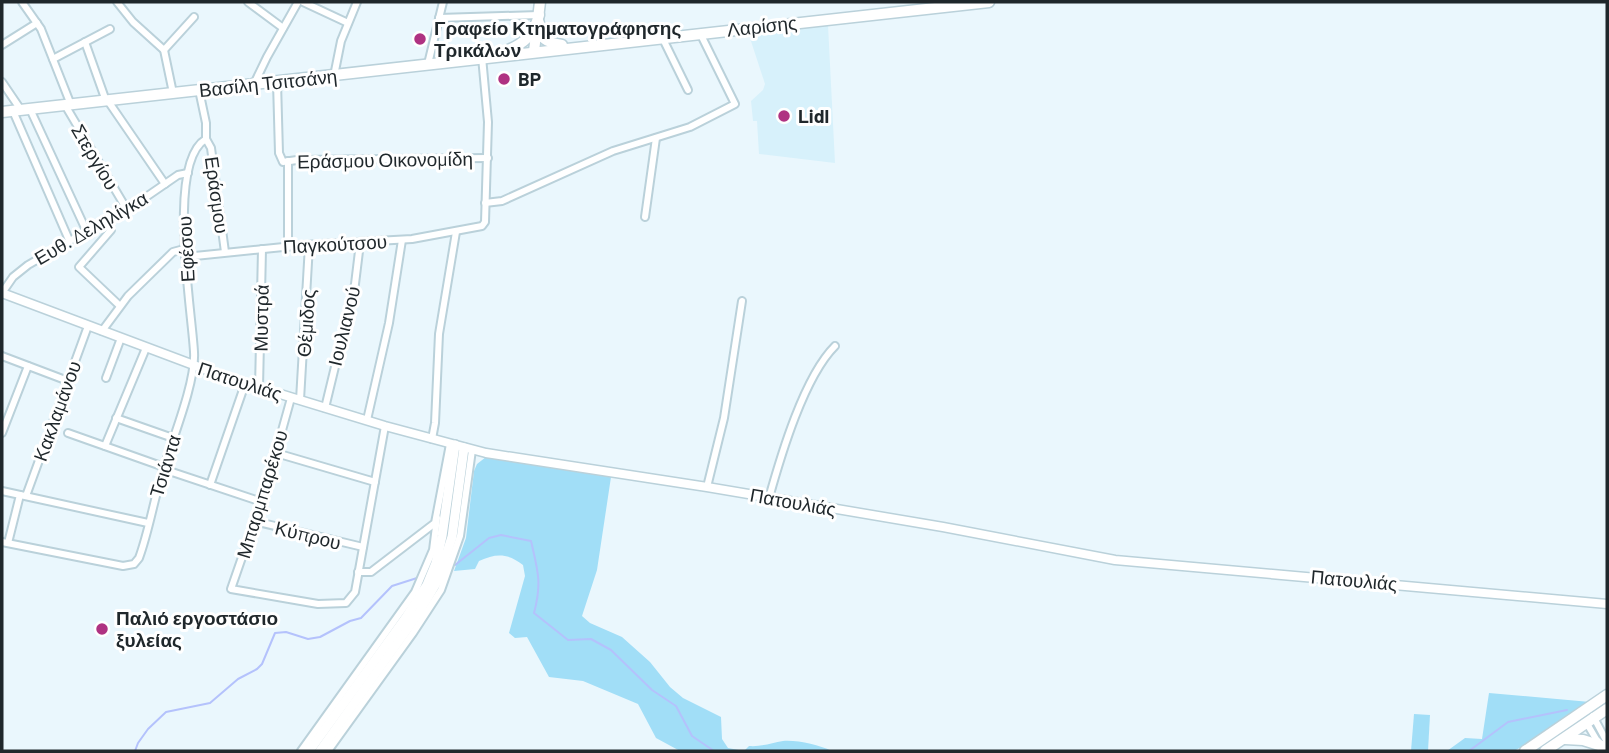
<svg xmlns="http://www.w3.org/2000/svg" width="1609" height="753" font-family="Barlow,sans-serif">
	<rect width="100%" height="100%" fill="#eaf7fd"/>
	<path fill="#d7f1fb" d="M821,24L828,25L835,163L759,154L757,121H753L751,101L763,90L765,84L748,32Z"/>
	<g fill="#a1def7">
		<path d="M486,457L611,477L597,570L582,616L590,623L622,637L650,662L670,687L683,698L721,717L722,739L728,748L744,751L749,746C761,747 771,743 783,741C799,740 818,745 832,751H680L656,738L638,704L583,681L549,677L527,637L515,638L509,633L525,576L523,565C508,553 496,553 479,561L475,569L454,571L466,538L474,471L477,464Z"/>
		<path d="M1489,693L1590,702L1538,738L1514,751H1447L1465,738L1482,739Z"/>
		<path d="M1414,714L1430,715L1428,751H1411Z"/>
	</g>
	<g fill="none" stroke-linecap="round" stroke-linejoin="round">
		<g stroke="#b4c2fc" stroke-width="2">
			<path d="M455,565L489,538L501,535L531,541C538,571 542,583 534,613L568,640L591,639L611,650L652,690L676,706L692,736L714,751"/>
			<path d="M135,751L138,743L148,729L166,712L210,703L238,679L257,669L262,664L275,633L286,632L308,639L320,637L350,621L361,618L392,586L417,578"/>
			<path d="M1469,751L1508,722L1567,710"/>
		</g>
		<defs>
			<g id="minor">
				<path d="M22,2L41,29L71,105"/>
				<path d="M117,2L133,22L164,50L173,93"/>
				<path d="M248,2L283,28"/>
				<path d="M303,2L348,23"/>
				<path d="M439,18L539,15"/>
				<path d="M662,37L688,90"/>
				<path d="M85,42L106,101"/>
				<path d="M2,45L37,23"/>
				<path d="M164,50L194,17"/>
				<path d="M53,59L110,29"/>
				<path d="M428,64L443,2"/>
				<path d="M334,76L341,41L357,2"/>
				<path d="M2,82L21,110"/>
				<path d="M277,82L279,153L283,162L297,160L488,158"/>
				<path d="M254,84L267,57L298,2"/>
				<path d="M199,90L206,123V139L211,148L225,252"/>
				<path d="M108,101L165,184"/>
				<path d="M65,105L126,208"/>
				<path d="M30,109L86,230"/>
				<path d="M13,111L69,240"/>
				<path d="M485,203L502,201L613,151L690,127L735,104L700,33"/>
				<path d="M645,217L656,138"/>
				<path d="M111,230L79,267L120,306"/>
				<path d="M288,247V161"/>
				<path d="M185,257L303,245L412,239L482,226L485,222L488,122L482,57"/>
				<path d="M2,293L13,277L28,265L146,197L178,175L188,173"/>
				<path d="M102,331L128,296L173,252L184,249"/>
				<path d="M2,356L68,381"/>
				<path d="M106,378L121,338"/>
				<path d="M259,388L262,249"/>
				<path d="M291,398L266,488L231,589L318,604L346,603L355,592L385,426"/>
				<path d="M300,400L309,245"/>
				<path d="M325,408L355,284L360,243"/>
				<path d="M116,418L173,438"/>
				<path d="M367,420L389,323L402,240"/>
				<path d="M2,433L28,366"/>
				<path d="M68,433L164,467"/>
				<path d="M432,439L435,423L439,334L456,232"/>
				<path d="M105,446L146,348"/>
				<path d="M276,453L375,482"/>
				<path d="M163,469L262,502"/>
				<path d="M210,485L245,384"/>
				<path d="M707,487L724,418L742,301"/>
				<path d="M2,491L148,523"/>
				<path d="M26,496L88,326"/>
				<path d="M769,498C781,455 804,377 835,346"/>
				<path d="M254,521L363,547"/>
				<path d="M2,542L123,566L134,564L139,558C149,531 154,499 163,470C172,440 196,382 194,352C192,311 166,162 206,139"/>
				<path d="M8,543L20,495"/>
				<path d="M358,572H371L435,523L450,444"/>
				<path d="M1593,716L1607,742"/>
				<path d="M1586,722L1596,739L1607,750"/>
				<path d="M301,751L415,592L433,550L437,518"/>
				<path d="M328,751L413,633L441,590L460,536L472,450"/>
			</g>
			<path id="tertiary" d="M2,293L231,379L385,426L486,453L707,487L943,527L1115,560L1607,604"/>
			<g id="secondary">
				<path d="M309,751L405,619L427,585L436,563L442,536L455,445"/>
				<path d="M320,751L418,614L438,580L452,537L464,448"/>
			</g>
			<g id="primary">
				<path d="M539,23C540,40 546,42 562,45"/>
				<path d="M506,51C525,43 533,36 539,15"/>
				<path d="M534,51L540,2"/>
				<path d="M2,112L989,2"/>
				<path d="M1565,739L1583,740L1602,746"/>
				<path d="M1525,751L1607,695"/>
				<path d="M1545,751L1607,709"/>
			</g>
		</defs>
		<use href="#minor" stroke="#bad1da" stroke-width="10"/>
		<use href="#tertiary" stroke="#bad1da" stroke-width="11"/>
		<use href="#secondary" stroke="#bad1da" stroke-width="12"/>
		<use href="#primary" stroke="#bad1da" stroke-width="13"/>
		<use href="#minor" stroke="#fff" stroke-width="6"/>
		<use href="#tertiary" stroke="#fff" stroke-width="8"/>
		<use href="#secondary" stroke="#fff" stroke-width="9"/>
		<use href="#primary" stroke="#fff" stroke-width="10"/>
	</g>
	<g fill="#af3282" stroke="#fff" stroke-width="2.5">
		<circle cx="420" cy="39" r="7"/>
		<circle cx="504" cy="79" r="7"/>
		<circle cx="784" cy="116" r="7"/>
		<circle cx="102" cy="629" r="7"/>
	</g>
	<g text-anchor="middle" stroke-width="6" stroke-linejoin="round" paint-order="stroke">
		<g font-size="19" fill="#1f272b" stroke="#fff">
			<text transform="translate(762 26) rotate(-6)" y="7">Λαρίσης</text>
			<text transform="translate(268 83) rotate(-6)" y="7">Βασίλη Τσιτσάνη</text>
			<text transform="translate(95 157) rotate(59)" y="7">Στεργίου</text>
			<text transform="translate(385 160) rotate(-1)" y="7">Εράσμου Οικονομίδη</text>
			<text transform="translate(217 195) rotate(82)" y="7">Εράσμου</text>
			<text transform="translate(91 228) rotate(-30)" y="7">Ευθ. Δεληλίγκα</text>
			<text transform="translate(335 244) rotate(-3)" y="7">Παγκούτσου</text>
			<text transform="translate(186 249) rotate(-93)" y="7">Εφέσου</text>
			<text transform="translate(261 318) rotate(-89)" y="7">Μυστρά</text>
			<text transform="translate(306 323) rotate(-86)" y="7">Θέμιδος</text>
			<text transform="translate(344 326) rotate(-76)" y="7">Ιουλιανού</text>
			<text transform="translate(240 381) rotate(18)" y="7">Πατουλιάς</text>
			<text transform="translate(57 411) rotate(-70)" y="7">Κακλαμάνου</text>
			<text transform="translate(165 466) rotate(-73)" y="7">Τσιάντα</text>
			<text transform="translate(262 494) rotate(-73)" y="7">Μπαρμπαρέκου</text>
			<text transform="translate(793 502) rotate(10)" y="7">Πατουλιάς</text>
			<text transform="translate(308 535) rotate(14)" y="7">Κύπρου</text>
			<text transform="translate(1354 580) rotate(5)" y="7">Πατουλιάς</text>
		</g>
		<g font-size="19" font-weight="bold" fill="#1f272b" stroke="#fff" text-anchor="start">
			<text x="434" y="35">Γραφείο Κτηματογράφησης<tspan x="434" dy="22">Τρικάλων</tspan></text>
			<text x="518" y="86">BP</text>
			<text x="798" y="123">Lidl</text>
			<text x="116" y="625">Παλιό εργοστάσιο<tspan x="116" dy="22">ξυλείας</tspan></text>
		</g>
	</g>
	<rect width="1609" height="753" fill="none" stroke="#1f272b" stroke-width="7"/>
</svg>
